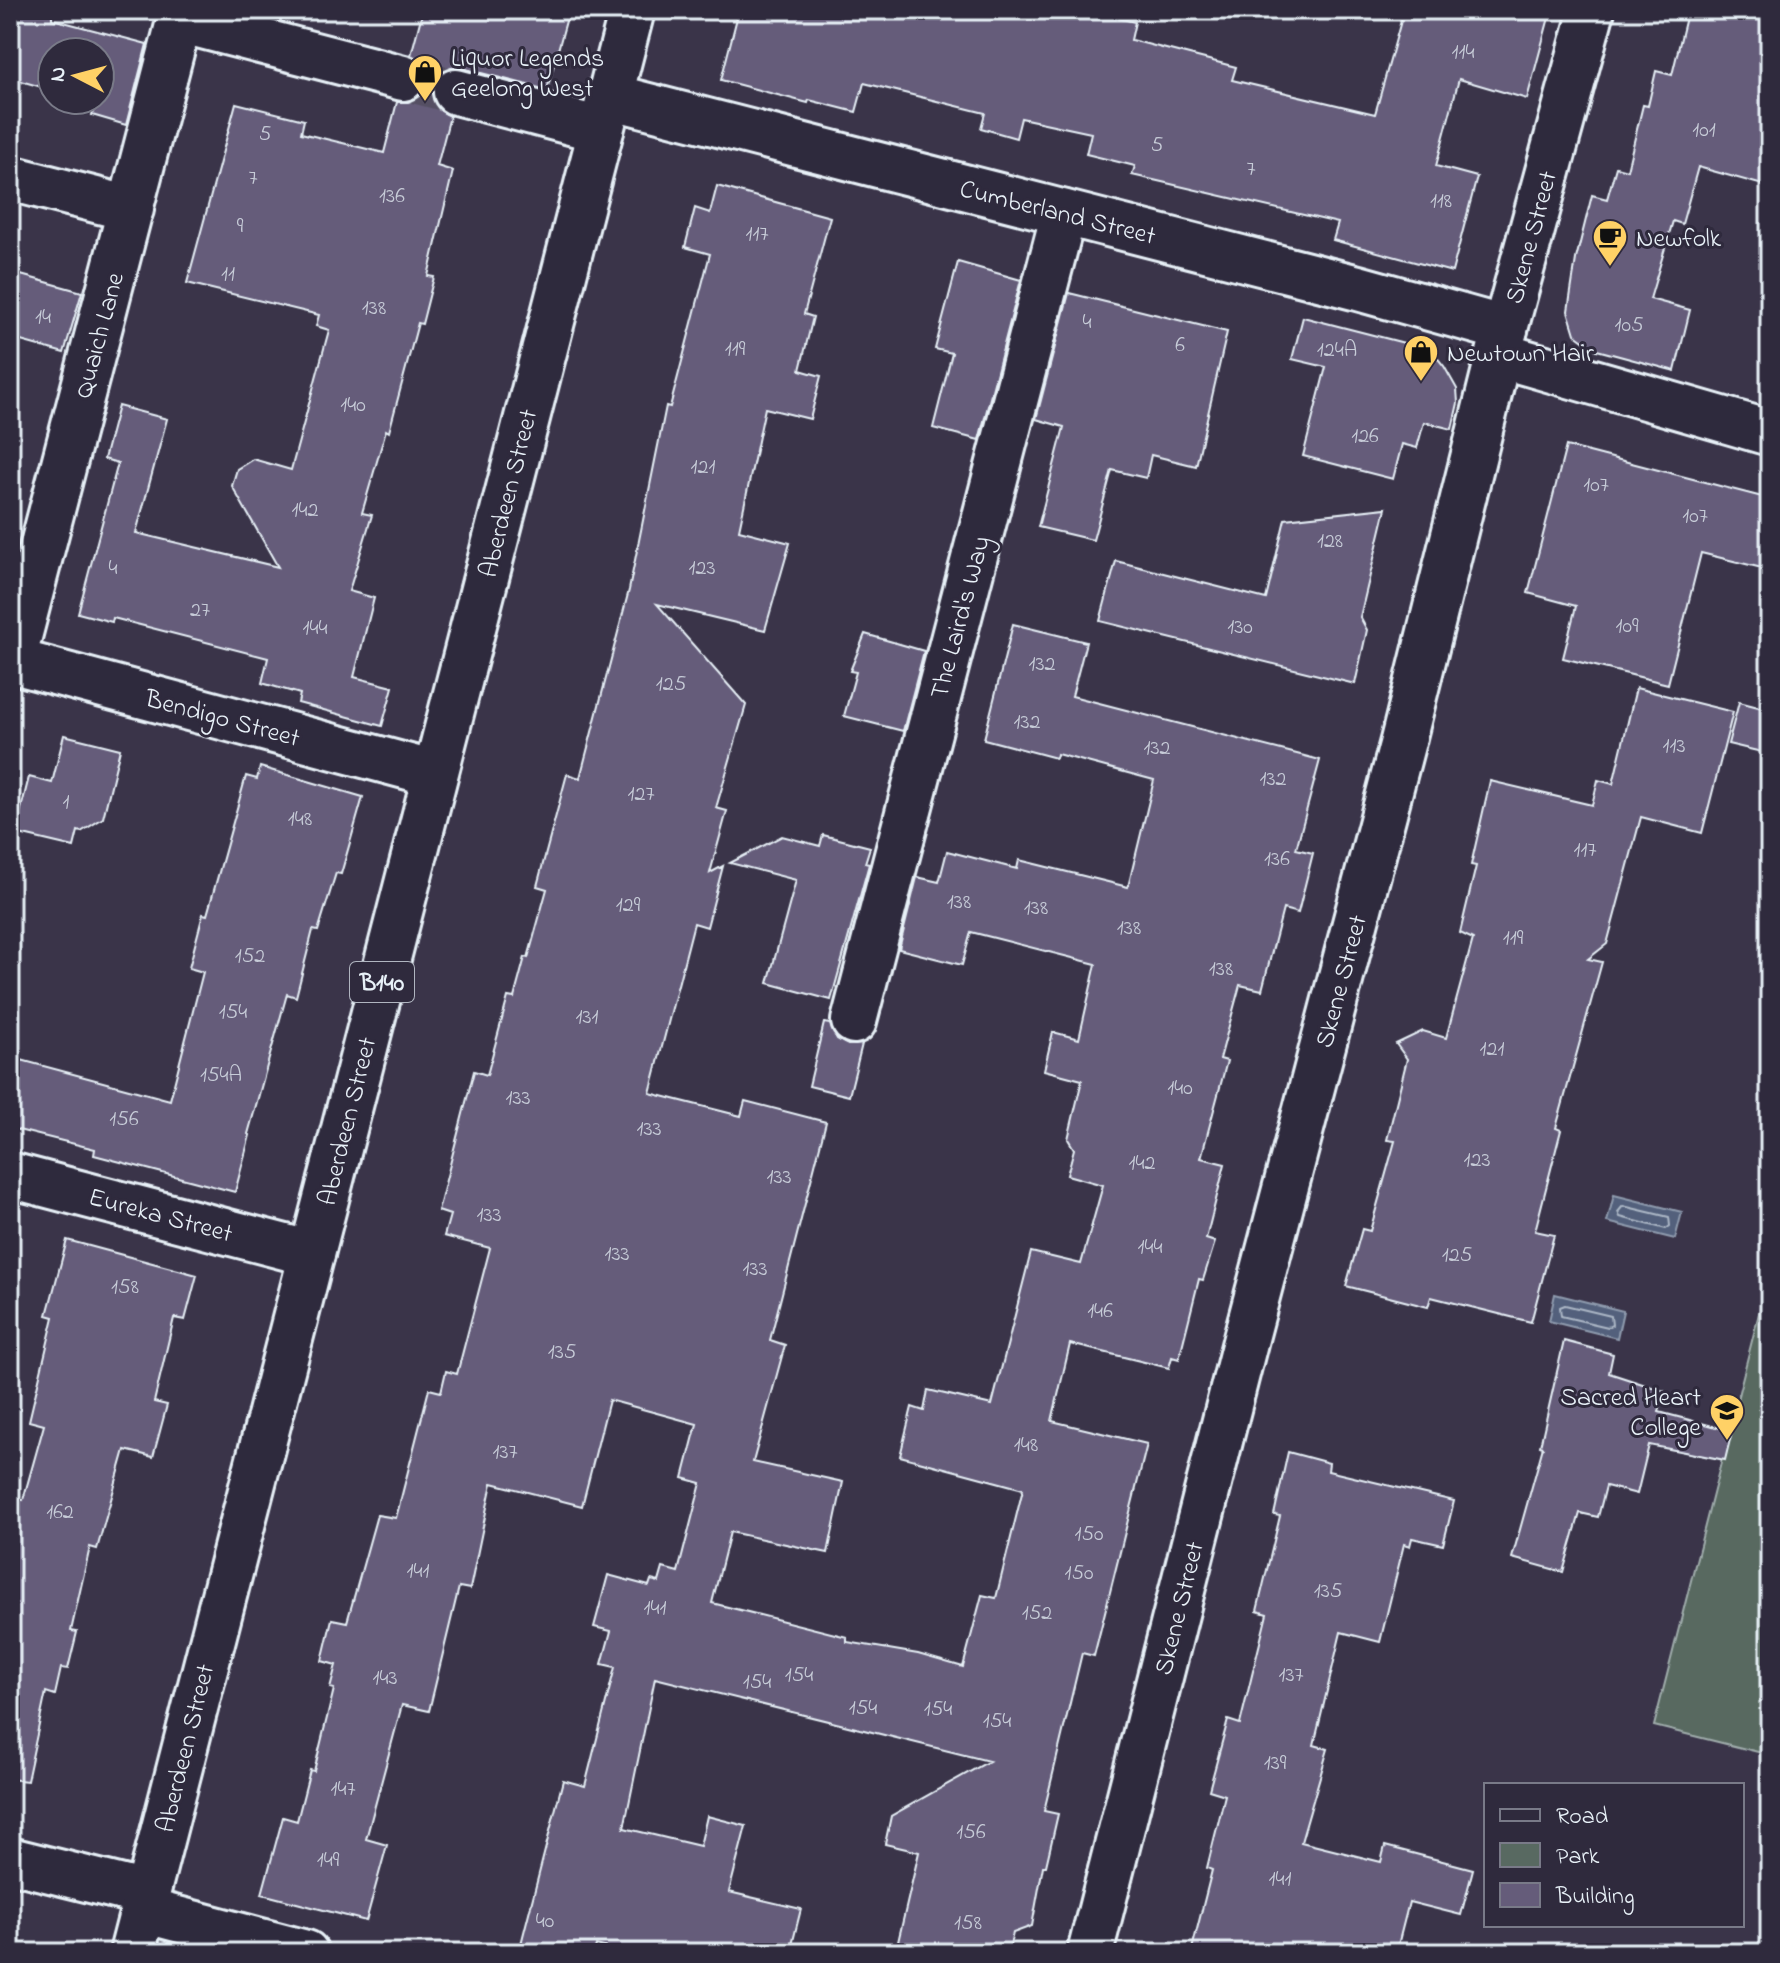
<svg xmlns="http://www.w3.org/2000/svg" width="1780" height="1963" font-family="'Indie Flower',sans-serif">
	<rect width="100%" height="100%" fill="#3a3449"/>
	<filter id="ink" filterUnits="userSpaceOnUse"><feTurbulence type="fractalNoise" baseFrequency=".0125" numOctaves="2"/><feDisplacementMap in="SourceGraphic" scale="16" xChannelSelector="R" yChannelSelector="G"/><feConvolveMatrix kernelMatrix="1 2 1 2 8 2 1 2 1" color-interpolation-filters="sRGB"/></filter>
	<g filter="url(#ink)">
		<path fill="#586961" stroke="#a0adac" stroke-width="2" d="M1770,1270V1755L1654,1726Z"/>
		<g fill="#53617c" stroke="#8f9bae" stroke-width="2">
			<path d="M1614,1195L1682,1212L1675,1239L1607,1222Z"/>
			<path d="M1555,1294L1623,1311L1617,1338L1549,1321Z"/>
		</g>
		<g fill="none" stroke-linecap="round" stroke-linejoin="round">
			<g stroke="#acb7c6" stroke-width="2">
				<path d="M1623,1206L1669,1217L1670,1226L1666,1229L1620,1217L1618,1212Z"/>
				<path d="M1565,1305L1611,1316L1612,1325L1608,1327L1561,1316L1560,1307Z"/>
			</g>
		</g>
		<g fill="#655c7a" stroke="#e8f1f8" stroke-width="2">
			<path d="M10,10H52V19L147,44L126,125L92,115L96,101L92,100H100V52H52V90L10,78Z"/>
			<path d="M423,10H569L547,90L462,68H450L439,74L432,86V98L438,109L450,116L437,166L453,171L428,276L434,277L422,324L418,323L389,432L386,430L362,513L372,515L349,591L374,598L354,677L393,687L382,726L298,703L300,694L262,683L268,658L113,618L112,622L78,613L118,463L104,459L118,406L167,419L136,533L278,567L232,486L237,469L253,459L291,470L329,330L316,326L319,315L187,283L193,261L236,103L304,120L301,133L384,153L397,102H410L421,95L427,85V71L421,61L411,55Z"/>
			<path d="M739,10H1083L1135,22L1131,40L1236,67L1232,80L1375,114L1404,10H1551L1527,99L1459,79L1436,166L1477,177L1452,272L1333,240L1338,223L1132,175L1135,166L1086,154L1091,133L1021,118L1016,138L981,128L985,113L864,83L856,112L809,100L808,103L721,80Z"/>
			<path d="M1692,10H1770V187L1698,167L1682,224L1673,221L1650,299L1690,310L1675,371L1597,350L1575,334L1568,311L1576,259L1592,195L1607,199L1616,167L1627,170L1643,105L1648,106L1656,71L1672,75L1686,17L1690,18Z"/>
			<path d="M717,186L830,217L804,314L813,317L800,370L821,376L810,419L765,408L739,530L790,543L765,630L657,604L746,705L716,808L727,811L710,873L723,866L707,927L694,923L650,1093L741,1116L745,1101L826,1122L770,1340L785,1345L753,1462L843,1482L828,1553L730,1532L712,1603L847,1637V1642L918,1654L963,1667L982,1595L996,1598L1023,1489L900,1456L912,1407L924,1411L928,1390L992,1405L1031,1252L1081,1264L1103,1185L1067,1175L1074,1149L1068,1139L1082,1080L1044,1070L1053,1032L1079,1039L1096,964L971,932L962,965L899,949L917,877L939,882L947,851L1017,869L1019,860L1128,887L1154,780L1057,754L1056,758L984,739L1013,624L1086,642L1072,696L1320,760L1296,849L1313,853L1298,913L1283,909L1262,990L1240,985L1220,1059L1227,1061L1201,1158L1225,1164L1206,1239L1215,1242L1203,1280L1199,1279L1179,1359L1172,1357L1169,1368L1070,1344L1052,1421L1147,1444L1094,1656L1082,1653L1044,1811L1058,1814L1046,1866H1043L1032,1926L1013,1933L1008,1953H949L898,1942L919,1852L885,1844L891,1816L989,1761L655,1678L624,1828L700,1846L707,1816L746,1826L729,1892L801,1909L790,1953H628L596,1945L594,1953H554L521,1944L563,1780L585,1786L615,1667L602,1664L611,1631L594,1627L608,1575L649,1586L651,1580L659,1582L663,1568L678,1572L701,1483L683,1478L697,1424L609,1400L582,1506L492,1483L470,1589L459,1587L429,1711L402,1705L366,1839L387,1845L366,1921L262,1894L283,1817L297,1821L310,1770L314,1771L334,1689L330,1688L336,1665L322,1661L332,1619L347,1622L377,1515L396,1518L429,1389L441,1392L446,1371L457,1374L490,1248L444,1236L450,1215L438,1211L474,1071L487,1075L508,997L514,998L525,957L528,958L547,889L537,886L567,774L580,778L629,590L666,406L670,407L710,254L685,247L695,208L710,213Z"/>
			<path d="M958,262L1021,280L979,440L933,428L952,353L935,349Z"/>
			<path d="M10,272L82,292L64,353L10,338Z"/>
			<path d="M1069,293L1227,332L1196,466L1151,455L1146,478L1112,470L1093,540L1038,527L1064,427L1036,419Z"/>
			<path d="M1303,317L1416,346L1435,355L1444,366L1457,389L1458,403L1452,429L1424,422L1417,448L1402,444L1393,479L1303,456L1326,367L1292,359Z"/>
			<path d="M1566,446L1770,499V570L1701,553L1668,684L1563,658L1576,606L1528,593Z"/>
			<path d="M1386,508L1360,617L1367,630L1355,684L1100,621L1116,561L1266,599L1285,519Z"/>
			<path d="M865,634L924,651L903,731L844,716L856,672L850,671Z"/>
			<path d="M1636,688L1733,712L1702,833L1641,817L1607,944L1588,959L1602,962L1556,1128L1561,1130L1535,1231L1554,1235L1531,1322L1431,1297L1428,1307L1346,1286L1362,1229L1370,1231L1395,1141L1387,1140L1407,1059L1396,1044L1423,1031L1446,1038L1473,939L1460,933L1476,866L1471,865L1490,781L1592,805L1598,780L1613,784Z"/>
			<path d="M1739,702L1770,710V754L1728,744Z"/>
			<path d="M64,735L120,749L103,818L81,832L78,831L74,847L15,833L29,777L52,783Z"/>
			<path d="M260,767L363,797L341,874L336,873L318,931L313,930L296,997L287,994L248,1134L250,1135L235,1192L94,1155L95,1149L10,1128V1057L170,1100L203,972L189,968L203,914L207,915L246,776L257,779Z"/>
			<path d="M823,835L870,847L865,863L869,864L831,1000L768,983L796,880L730,863L782,836L820,846Z"/>
			<path d="M824,1023L830,1024L837,1039L848,1045L862,1044L849,1096L809,1086Z"/>
			<path d="M67,1240L197,1275L185,1320L174,1318L154,1402L167,1405L153,1457L125,1450L97,1549L90,1547L71,1631L77,1632L68,1669L61,1668L55,1695L46,1692L27,1781L10,1779V1519L16,1498L23,1500L44,1425L29,1421L54,1317L47,1315Z"/>
			<path d="M1564,1341L1613,1354L1609,1373L1664,1391L1659,1412L1732,1431L1725,1460L1649,1445L1637,1494L1606,1486L1598,1517L1580,1513L1563,1572L1512,1558L1543,1447L1540,1446Z"/>
			<path d="M1288,1452L1329,1463L1328,1471L1454,1501L1443,1545L1412,1538L1410,1546L1404,1544L1380,1642L1341,1632L1314,1745L1328,1749L1301,1842L1381,1862L1385,1846L1473,1869L1461,1915L1409,1902L1396,1953H1191L1212,1870L1207,1868L1225,1795L1209,1790L1228,1720L1240,1724L1267,1614L1257,1611L1280,1516L1274,1515Z"/>
		</g>
		<g fill="none" stroke-linecap="round" stroke-linejoin="round">
			<path stroke="#545063" stroke-width="44" stroke-dasharray="44 22" stroke-linecap="butt" d="M403,78L456,92"/>
			<defs>
				<g id="minor">
					<path d="M179,20L403,78"/>
					<path d="M456,92L601,130"/>
					<path d="M609,96L1358,288L1505,329"/>
					<path d="M10,178L131,209"/>
					<path d="M1500,355L1770,433"/>
					<path d="M10,660L435,774"/>
					<path d="M13,660L182,10"/>
					<path d="M854,1021L1064,213"/>
					<path d="M10,1175L312,1254"/>
					<path d="M10,1860L147,1894"/>
					<path d="M143,1910L306,1953"/>
					<path d="M1090,1953L1245,1342L1403,741L1505,329L1592,10"/>
				</g>
				<path id="major" d="M132,1953L632,10"/>
			</defs>
			<use href="#minor" stroke="#e8f1f8" stroke-width="50"/>
			<use href="#major" stroke="#e8f1f8" stroke-width="50"/>
			<use href="#minor" stroke="#2f2a3d" stroke-width="44"/>
			<use href="#major" stroke="#2f2a3d" stroke-width="44"/>
		</g>
	</g>
	<defs>
		<symbol id="shop-pin" viewBox="-11 -11 22 30"><path d="M0 17L-7.5 6A9.5 9.5 0 1 1 7.5 6Z" fill="#ffd166" stroke="#2f2a3d"/><path d="M-5-2.5h2.3a2.7 3.5 0 0 1 5.4 0H5L5.5 6h-11ZM-1.5-2.5h3a1.5 2.3 0 0 0-3 0Z" fill="#111"/></symbol>
		<symbol id="cafe-pin" viewBox="-11 -11 22 30"><path d="M0 17L-7.5 6A9.5 9.5 0 1 1 7.5 6Z" fill="#ffd166" stroke="#2f2a3d"/><path d="M-5.5-4.5H6V0H3Q3 3.5 0 3.5H-2.5Q-5.5 3.5-5.5 0ZM3-3.2v2h1.7v-2ZM-6 4.5H4V6H-6Z" fill="#111"/></symbol>
		<symbol id="school-pin" viewBox="-11 -11 22 30"><path d="M0 17L-7.5 6A9.5 9.5 0 1 1 7.5 6Z" fill="#ffd166" stroke="#2f2a3d"/><path d="M0-5L7-2L0 1L-7-2ZM-4 1L0 2.5L4 1V4Q0 6-4 4Z" fill="#111"/></symbol>
	</defs>
	<g fill-rule="evenodd">
		<use href="#shop-pin" x="405" y="52" width="40" height="54"/>
		<use href="#cafe-pin" x="1590" y="217" width="40" height="54"/>
		<use href="#shop-pin" x="1401" y="332" width="40" height="54"/>
		<use href="#school-pin" x="1707" y="1391" width="40" height="54"/>
	</g>
	<g text-anchor="middle" stroke-width="6" stroke-linejoin="round" paint-order="stroke">
		<g font-size="22" fill="#c7ccd8">
			<text x="1463" y="58">114</text>
			<text x="1704" y="136">101</text>
			<text x="265" y="140">5</text>
			<text x="1157" y="151">5</text>
			<text x="1251" y="175">7</text>
			<text x="253" y="184">7</text>
			<text x="392" y="202">136</text>
			<text x="1441" y="207">118</text>
			<text x="240" y="232">9</text>
			<text x="757" y="240">117</text>
			<text x="228" y="280">11</text>
			<text x="374" y="314">138</text>
			<text x="43" y="323">14</text>
			<text x="1087" y="328">4</text>
			<text x="1629" y="331">105</text>
			<text x="1180" y="351">6</text>
			<text x="735" y="355">119</text>
			<text x="1337" y="356">124A</text>
			<text x="353" y="411">140</text>
			<text x="1365" y="442">126</text>
			<text x="703" y="473">121</text>
			<text x="1596" y="491">107</text>
			<text x="305" y="516">142</text>
			<text x="1695" y="522">107</text>
			<text x="1330" y="547">128</text>
			<text x="113" y="574">4</text>
			<text x="702" y="574">123</text>
			<text x="200" y="616">27</text>
			<text x="1627" y="632">109</text>
			<text x="1240" y="633">130</text>
			<text x="315" y="634">144</text>
			<text x="1042" y="670">132</text>
			<text x="671" y="690">125</text>
			<text x="1027" y="728">132</text>
			<text x="1674" y="752">113</text>
			<text x="1157" y="754">132</text>
			<text x="1273" y="785">132</text>
			<text x="641" y="800">127</text>
			<text x="66" y="808">1</text>
			<text x="300" y="825">148</text>
			<text x="1585" y="856">117</text>
			<text x="1277" y="865">136</text>
			<text x="959" y="908">138</text>
			<text x="628" y="911">129</text>
			<text x="1036" y="914">138</text>
			<text x="1129" y="934">138</text>
			<text x="1513" y="944">119</text>
			<text x="250" y="962">152</text>
			<text x="1221" y="975">138</text>
			<text x="233" y="1018">154</text>
			<text x="587" y="1023">131</text>
			<text x="1492" y="1055">121</text>
			<text x="221" y="1081">154A</text>
			<text x="1180" y="1094">140</text>
			<text x="518" y="1104">133</text>
			<text x="124" y="1125">156</text>
			<text x="649" y="1135">133</text>
			<text x="1477" y="1166">123</text>
			<text x="1142" y="1169">142</text>
			<text x="779" y="1183">133</text>
			<text x="489" y="1221">133</text>
			<text x="1150" y="1253">144</text>
			<text x="617" y="1260">133</text>
			<text x="1457" y="1261">125</text>
			<text x="755" y="1275">133</text>
			<text x="125" y="1293">158</text>
			<text x="1100" y="1317">146</text>
			<text x="562" y="1358">135</text>
			<text x="1026" y="1451">148</text>
			<text x="505" y="1458">137</text>
			<text x="60" y="1518">162</text>
			<text x="1089" y="1540">150</text>
			<text x="418" y="1577">141</text>
			<text x="1079" y="1579">150</text>
			<text x="1328" y="1597">135</text>
			<text x="655" y="1614">141</text>
			<text x="1037" y="1619">152</text>
			<text x="799" y="1681">154</text>
			<text x="1291" y="1681">137</text>
			<text x="385" y="1684">143</text>
			<text x="757" y="1688">154</text>
			<text x="863" y="1714">154</text>
			<text x="938" y="1715">154</text>
			<text x="997" y="1727">154</text>
			<text x="1275" y="1769">139</text>
			<text x="343" y="1795">147</text>
			<text x="971" y="1838">156</text>
			<text x="328" y="1866">149</text>
			<text x="1280" y="1885">141</text>
			<text x="545" y="1927">40</text>
			<text x="968" y="1929">158</text>
		</g>
		<rect fill="#2f2a3d" stroke="#b0b5c0" stroke-width="2" x="350" y="962" width="64" height="40" rx="6"/>
		<g font-size="24" font-weight="bold" fill="#e8f1f8">
			<text x="382" y="990">B140</text>
		</g>
		<g font-size="26" fill="#e8f1f8" stroke="#2f2a3d" text-anchor="start">
			<text x="451" y="66">Liquor Legends<tspan x="451" dy="30">Geelong West</tspan></text>
			<text x="1636" y="246">Newfolk</text>
			<text x="1447" y="361">Newtown Hair</text>
			<text x="1701" y="1405" text-anchor="end">Sacred Heart<tspan x="1701" dy="30">College</tspan></text>
		</g>
		<g font-size="26" fill="#e8f1f8" stroke="#2f2a3d">
			<text transform="translate(1058 211) rotate(14)" y="9">Cumberland Street</text>
			<text transform="translate(1530 237) rotate(-75)" y="9">Skene Street</text>
			<text transform="translate(98 335) rotate(-75)" y="9">Quaich Lane</text>
			<text transform="translate(507 493) rotate(-76)" y="9">Aberdeen Street</text>
			<text transform="translate(959 617) rotate(-75)" y="9">The Laird's Way</text>
			<text transform="translate(223 717) rotate(15)" y="9">Bendigo Street</text>
			<text transform="translate(1340 981) rotate(-75)" y="9">Skene Street</text>
			<text transform="translate(346 1121) rotate(-76)" y="9">Aberdeen Street</text>
			<text transform="translate(161 1214) rotate(15)" y="9">Eureka Street</text>
			<text transform="translate(1178 1608) rotate(-76)" y="9">Skene Street</text>
			<text transform="translate(184 1748) rotate(-76)" y="9">Aberdeen Street</text>
		</g>
	</g>
	<rect width="1780" height="1963" fill="none" stroke="#2f2a3d" stroke-width="40"/>
	<rect x="20" y="20" width="1740" height="1923" fill="none" stroke="#e8f1f8" stroke-width="3" filter="url(#ink)"/>
	<rect x="1484" y="1783" width="260" height="144" fill="#2f2a3d" stroke="#797a88" stroke-width="2"/>
	<rect x="1500" y="1809" width="40" height="12" fill="#2f2a3d" stroke="#797a88" stroke-width="2"/>
	<text x="1556" y="1823" font-size="24" fill="#e8f1f8">Road</text>
	<rect x="1500" y="1843" width="40" height="24" fill="#586961" stroke="#797a88" stroke-width="2"/>
	<text x="1556" y="1863" font-size="24" fill="#e8f1f8">Park</text>
	<rect x="1500" y="1883" width="40" height="24" fill="#655c7a" stroke="#797a88" stroke-width="2"/>
	<text x="1556" y="1903" font-size="24" fill="#e8f1f8">Building</text>
	<g transform="translate(76 76) rotate(276)"><circle r="38" fill="#2f2a3d" stroke="#797a88" stroke-width="2"/>
	<path d="M0-6L14 30L0 20L-14 30Z" fill="#ffd166"/>
	<text y="-12" font-size="22" font-weight="bold" text-anchor="middle" fill="#e8f1f8">N</text>
	</g>
</svg>
